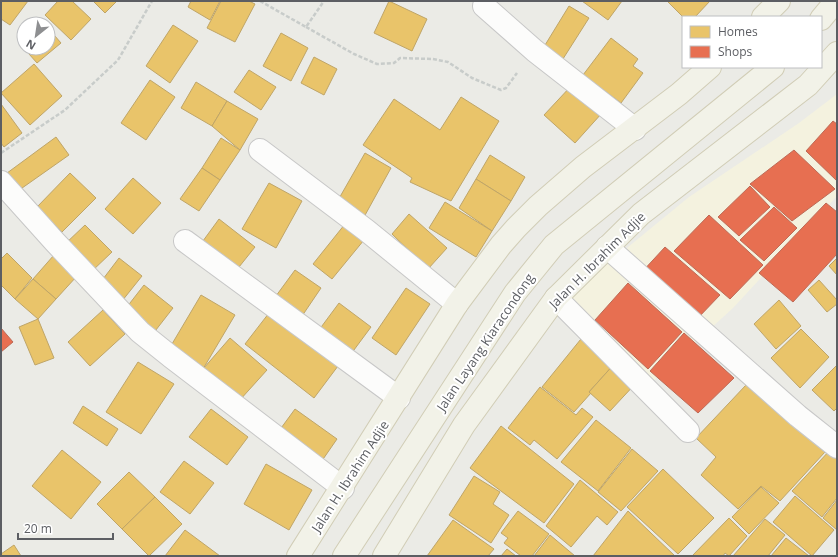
<svg xmlns="http://www.w3.org/2000/svg" width="838" height="557" font-family="'Open Sans',sans-serif">
	<rect width="100%" height="100%" fill="#ebebe6"/>
	<path fill="#f4f2df" d="M837,94V196L733,308L651,383L566,298L689,197L799,123Z"/>
	<g fill="#e9c46a" stroke="#bfa568">
		<path d="M1,1H28L10,25L1,19Z"/>
		<path d="M58,1H72L91,19L71,40L45,15Z"/>
		<path d="M93,1H117L105,13Z"/>
		<path d="M191,1H220L210,20L188,7Z"/>
		<path d="M221,1H249L255,4L235,42L207,28Z"/>
		<path d="M389,1L427,19L412,51L374,33Z"/>
		<path d="M582,1H622L608,20Z"/>
		<path d="M667,1H710L695,17H683Z"/>
		<path d="M569,6L589,18L561,62L542,50Z"/>
		<path d="M173,25L198,41L170,83L146,66Z"/>
		<path d="M48,28L61,43L37,63L21,45L24,42V48H48Z"/>
		<path d="M281,33L308,48L291,81L263,66Z"/>
		<path d="M611,38L638,59L633,66L643,73L621,103L583,75Z"/>
		<path d="M314,57L337,69L324,95L301,83Z"/>
		<path d="M34,64L62,96L30,125L1,93Z"/>
		<path d="M249,70L276,87L261,110L234,92Z"/>
		<path d="M150,80L175,97L146,140L121,123Z"/>
		<path d="M196,82L227,101L212,126L181,108Z"/>
		<path d="M572,85L602,113L575,143L544,115Z"/>
		<path d="M461,97L499,121L451,201L410,182L412,178L363,145L394,99L440,130Z"/>
		<path d="M227,101L258,119L240,150L212,126Z"/>
		<path d="M1,104L22,133L4,147L1,143Z"/>
		<path d="M56,137L69,155L15,193L3,176Z"/>
		<path d="M221,138L240,150L220,180L202,168Z"/>
		<path d="M365,153L391,168L364,217L337,202Z"/>
		<path d="M490,155L525,177L511,201L476,179Z"/>
		<path d="M202,168L220,180L199,211L180,199Z"/>
		<path d="M70,173L96,198L62,232L37,207Z"/>
		<path d="M133,178L161,203L133,234L105,209Z"/>
		<path d="M476,179L511,201L492,231L459,208Z"/>
		<path d="M269,183L302,201L276,248L242,229Z"/>
		<path d="M445,202L492,231L476,257L429,228Z"/>
		<path d="M409,214L447,248L428,269L392,234Z"/>
		<path d="M219,219L255,247L235,272L200,245Z"/>
		<path d="M345,224L364,240L332,279L313,264Z"/>
		<path d="M85,225L112,252L91,272L64,245Z"/>
		<path d="M7,253L32,278L15,299L1,285V259Z"/>
		<path d="M54,255L77,276L56,299L33,279Z"/>
		<path d="M119,258L142,276L122,301L100,283Z"/>
		<path d="M837,258V275L829,266Z"/>
		<path d="M295,270L321,288L300,319L273,300Z"/>
		<path d="M33,279L56,299L38,319L15,299Z"/>
		<path d="M819,280L837,300V304L827,312L808,290Z"/>
		<path d="M144,285L173,308L152,335L123,312Z"/>
		<path d="M406,288L430,304L396,355L372,338Z"/>
		<path d="M201,295L235,315L203,369L169,349Z"/>
		<path d="M779,300L801,326L776,349L754,324Z"/>
		<path d="M339,303L371,327L348,358L316,334Z"/>
		<path d="M103,310L125,334L90,366L68,342Z"/>
		<path d="M269,313L338,366L314,398L245,344Z"/>
		<path d="M38,319L54,358L35,365L19,327Z"/>
		<path d="M801,329L829,357L800,388L771,358Z"/>
		<path d="M585,334L616,362L589,392L591,393L574,412L542,387Z"/>
		<path d="M230,338L267,370L239,401L203,369Z"/>
		<path d="M138,362L174,384L141,434L106,412Z"/>
		<path d="M616,362L637,382L610,411L589,392Z"/>
		<path d="M837,365V408L834,411L812,390Z"/>
		<path d="M746,385L825,452L780,501L761,486L738,509L701,475L716,457L696,438Z"/>
		<path d="M540,387L576,415L582,408L593,417L557,459L534,440L530,445L508,428Z"/>
		<path d="M83,406L118,429L107,446L73,423Z"/>
		<path d="M211,409L248,437L227,465L189,437Z"/>
		<path d="M295,409L337,439L319,465L276,435Z"/>
		<path d="M596,420L631,448L598,491L561,462Z"/>
		<path d="M501,426L574,484L544,523L470,468Z"/>
		<path d="M632,449L658,471L621,511L598,492Z"/>
		<path d="M831,449L837,455V498L822,517L792,491Z"/>
		<path d="M62,450L101,482L71,519L32,486Z"/>
		<path d="M184,461L214,483L190,514L160,492Z"/>
		<path d="M266,464L312,490L289,530L244,504Z"/>
		<path d="M663,469L714,518L678,554L627,507Z"/>
		<path d="M129,472L155,497L122,529L97,504Z"/>
		<path d="M474,476L500,492L493,504L509,515L491,543L449,515Z"/>
		<path d="M580,480L618,512L607,525L597,516L571,547L546,526Z"/>
		<path d="M761,487L779,503L749,534L732,517Z"/>
		<path d="M795,496L834,530L812,556L773,522Z"/>
		<path d="M155,497L182,524L149,556L122,529Z"/>
		<path d="M837,500V530L823,518Z"/>
		<path d="M518,511L549,534L532,556H521L504,543L508,538L501,533Z"/>
		<path d="M628,511L675,556H593Z"/>
		<path d="M729,518L747,536L729,556L725,553L723,556H692Z"/>
		<path d="M765,519L785,535L768,556H733Z"/>
		<path d="M453,520L494,549L488,556H427Z"/>
		<path d="M185,530L220,556H165Z"/>
		<path d="M550,535L575,556H534Z"/>
		<path d="M786,538L809,556H771Z"/>
		<path d="M14,545L21,556H1V554Z"/>
		<path d="M507,549L516,556H501Z"/>
	</g>
	<g fill="#e76f51" stroke="#bd6a56">
		<path d="M833,121L837,124V181L806,151Z"/>
		<path d="M794,150L835,189L792,221L750,184Z"/>
		<path d="M750,186L770,207L739,236L718,217Z"/>
		<path d="M826,203L837,212V254L793,302L759,273Z"/>
		<path d="M774,207L797,228L764,261L740,240Z"/>
		<path d="M709,215L763,265L730,299L674,251Z"/>
		<path d="M665,247L720,295L696,320L641,273Z"/>
		<path d="M628,283L682,332L648,369L595,320Z"/>
		<path d="M1,328L13,342L1,352Z"/>
		<path d="M684,333L734,378L698,413L650,371Z"/>
	</g>
	<g fill="none" stroke-linecap="round" stroke-linejoin="round">
		<defs>
			<g id="minor">
				<path d="M484,6L535,51L635,129"/>
				<path d="M260,150L366,230L457,304"/>
				<path d="M1,182L54,241L140,332L170,356L343,488"/>
				<path d="M185,241L399,398"/>
				<path d="M607,247L798,416L837,447"/>
				<path d="M556,298L688,431"/>
			</g>
			<g id="major">
				<path d="M763,17L779,1"/>
				<path d="M821,19L836,1"/>
				<path d="M298,556L457,304L501,245L516,228L538,206L583,167L679,94L710,67"/>
				<path d="M344,556L515,293L554,245L773,67"/>
				<path d="M384,556L464,425L556,298L641,214L808,85L837,53"/>
			</g>
		</defs>
		<use href="#minor" stroke="#c7c7c7" stroke-width="24"/>
		<use href="#major" stroke="#d1cdb6" stroke-width="24"/>
		<g stroke="#c8ccca" stroke-width="2.5" stroke-dasharray="4 2" stroke-linecap="butt">
			<path d="M260,1L306,27L324,1"/>
			<path d="M306,27L354,54L377,64L394,63L400,58L433,59L448,62L472,78L501,90L506,88L517,73"/>
			<path d="M1,153L65,110L118,60L152,1"/>
		</g>
		<use href="#minor" stroke="#fcfcfb" stroke-width="22"/>
		<use href="#major" stroke="#f2f2e8" stroke-width="22"/>
	</g>
	<g text-anchor="middle" stroke-width="4" stroke-linejoin="round" paint-order="stroke">
		<g font-size="13" fill="#5c5e63" stroke="#fff">
			<text transform="translate(597 260) rotate(-45)" y="5">Jalan H. Ibrahim Adjie</text>
			<text transform="translate(485 342) rotate(-56)" y="5">Jalan Layang Kiaracondong</text>
			<text transform="translate(350 476) rotate(-57)" y="5">Jalan H. Ibrahim Adjie</text>
		</g>
	</g>
	<rect width="838" height="557" fill="none" stroke="#5c5e63" stroke-width="4"/>
	<rect x="682" y="16" width="140" height="52" fill="#ffffff" stroke="#bebfc1"/>
	<rect x="690" y="26" width="20" height="12" fill="#e9c46a" stroke="#bebfc1"/>
	<text x="718" y="36" font-size="12" fill="#5c5e63">Homes</text>
	<rect x="690" y="46" width="20" height="12" fill="#e76f51" stroke="#bebfc1"/>
	<text x="718" y="56" font-size="12" fill="#5c5e63">Shops</text>
	<g transform="translate(36 36) rotate(210)"><circle r="19" fill="#ffffff" stroke="#bebfc1"/>
	<path d="M0-3L7 15L0 10L-7 15Z" fill="#8e8f91"/>
	<text y="-6" font-size="11" font-weight="bold" text-anchor="middle" fill="#5c5e63">N</text>
	</g>
	<path d="M18 533v6h95v-6" fill="none" stroke="#5c5e63" stroke-width="2"/>
	<text x="24" y="533" font-size="12" fill="#5c5e63" stroke="#ffffff" stroke-width="3" paint-order="stroke">20 m</text>
</svg>
